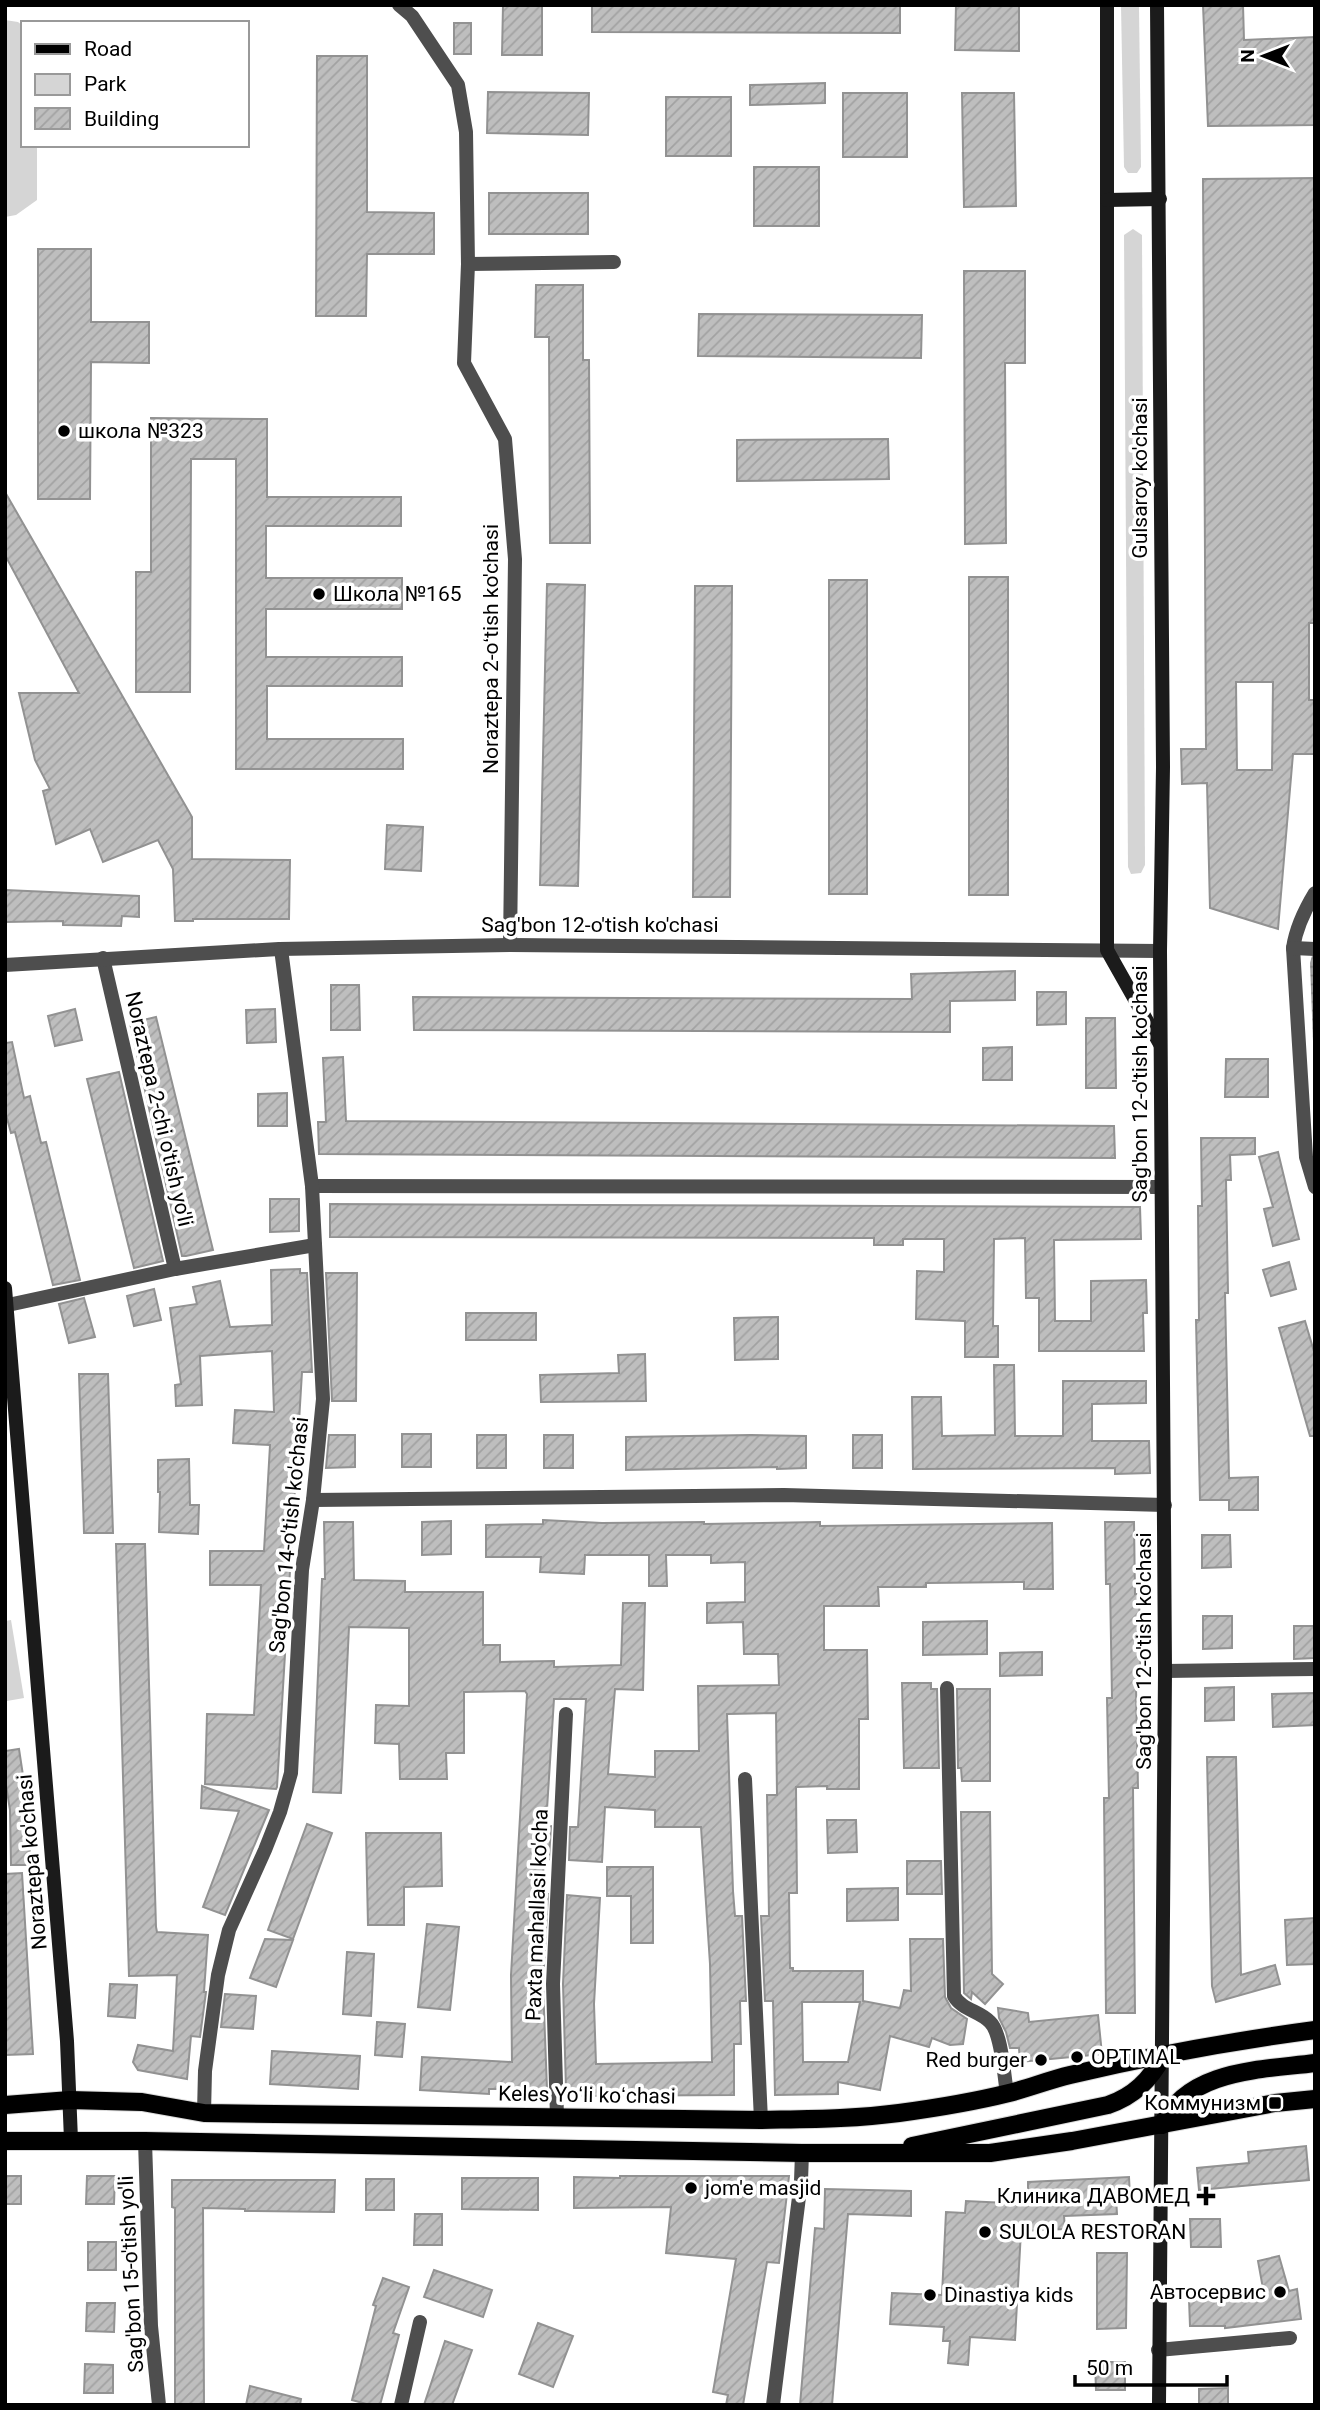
<svg xmlns="http://www.w3.org/2000/svg" width="1320" height="2410" font-family="Roboto,sans-serif">
	<defs>
		<pattern id="water-rules" width="6" height="5" patternUnits="userSpaceOnUse" patternTransform="scale(1.75)"><rect width="6" height="5" fill="#9c9c9c"/><path d="M0 2.5h6" fill="none" stroke="#7d7d7d"/></pattern>
		<pattern id="building-hatch" width="6" height="6" patternUnits="userSpaceOnUse" patternTransform="scale(1.75)"><rect width="6" height="6" fill="#bebebe"/><path d="M-1 1l2-2M0 6l6-6M5 7l2-2" fill="none" stroke="#a2a2a2"/></pattern>
	</defs>
	<rect width="100%" height="100%" fill="#fff"/>
	<g fill="#d5d5d5">
		<path d="M1121,5H1139L1141,167L1137,173H1128L1124,167Z"/>
		<path d="M5,20L18,22L23,26V145H37V200L16,215L5,217Z"/>
		<path d="M1133,229L1142,235L1145,865L1141,873L1131,874L1128,867L1124,235Z"/>
		<path d="M11,1620L24,1698L7,1701L5,1689V1621Z"/>
	</g>
	<path fill="url(#water-rules)" d="M1315,945V1094L1310,963Z"/>
	<g fill="url(#building-hatch)" stroke="#929292" stroke-width="2" fill-rule="evenodd">
		<path d="M503,5H542V55H502Z"/>
		<path d="M592,5H900V33L592,32Z"/>
		<path d="M956,5H1019V51L955,50Z"/>
		<path d="M1203,5H1243L1244,40L1315,37V125L1208,126Z"/>
		<rect x="454" y="23" width="17" height="31"/>
		<path d="M317,56H367V212L434,213V254H367L366,316H316Z"/>
		<path d="M825,83V103L750,105V85Z"/>
		<path d="M488,92L589,93L588,135L487,133Z"/>
		<rect x="843" y="93" width="64" height="64"/>
		<path d="M962,93H1014L1016,206L964,207Z"/>
		<rect x="666" y="97" width="65" height="59"/>
		<rect x="754" y="167" width="65" height="59"/>
		<path d="M1315,178V623H1309V700H1315V754H1293L1278,929L1210,908L1207,783L1182,784L1181,749H1206L1203,179ZM1236,682H1273L1272,770H1237Z"/>
		<rect x="489" y="193" width="99" height="41"/>
		<path d="M38,249H91V322H149V363L91,362L90,499H38Z"/>
		<path d="M964,271H1025V363H1005L1006,543L965,544Z"/>
		<path d="M536,285H583V360H589L590,543H550L549,337H535Z"/>
		<path d="M699,314L922,315L921,358L698,356Z"/>
		<path d="M151,418L267,419V497H401V526H266V578H402V609H266V657H402V686H267V739H403V769H236V459H191L190,692H136V572H151Z"/>
		<path d="M888,439L889,479L737,481V440Z"/>
		<path d="M5,492L192,817V859L290,860L289,919H193V921H175L173,869L158,840L103,862L90,829L56,844L43,791L50,789L35,760L19,693H79L5,555Z"/>
		<rect x="969" y="577" width="39" height="318"/>
		<rect x="829" y="580" width="38" height="314"/>
		<path d="M547,584L585,585L578,886L540,885Z"/>
		<path d="M695,586H732L730,897H693Z"/>
		<path d="M387,825L423,827L421,871L385,869Z"/>
		<path d="M5,890L139,896V917L122,916L121,926L63,925V921L5,922Z"/>
		<path d="M1015,971V1000L950,1001V1032L414,1030L413,997L912,999L911,974Z"/>
		<path d="M331,985H359L360,1030H331Z"/>
		<path d="M1037,992H1066V1024L1037,1025Z"/>
		<path d="M75,1009L82,1040L55,1046L48,1016Z"/>
		<path d="M275,1009L276,1042L247,1043L246,1010Z"/>
		<path d="M156,1017L213,1250L186,1256H182L130,1023Z"/>
		<path d="M1086,1018H1115L1116,1088H1086Z"/>
		<path d="M12,1042L24,1098L30,1096L41,1143L46,1142L80,1280L53,1285L15,1132L11,1133L5,1111V1043Z"/>
		<path d="M1012,1047V1080H983V1048Z"/>
		<path d="M343,1057L346,1121L1114,1126L1115,1158L319,1154L318,1122H326L323,1058Z"/>
		<path d="M1226,1059H1268V1097H1225Z"/>
		<path d="M119,1072L163,1261L134,1268L87,1079Z"/>
		<path d="M287,1093V1126H258V1094Z"/>
		<path d="M1201,1138H1255V1154L1230,1155L1231,1180H1226L1228,1293H1225L1229,1478L1258,1477V1510H1229V1500H1200L1196,1320H1199L1198,1206H1202Z"/>
		<path d="M1278,1152L1299,1239L1273,1246L1264,1209L1273,1207L1259,1157Z"/>
		<path d="M270,1199H299V1231L270,1232Z"/>
		<path d="M330,1204L1140,1207L1141,1239L1054,1240L1055,1321H1091V1281L1146,1280L1147,1313H1143L1144,1351H1039V1298H1026L1025,1238L994,1239L993,1326H998V1357H965V1321L916,1319L917,1271L944,1272V1239H903V1245H874V1238L330,1237Z"/>
		<path d="M1289,1262L1296,1289L1271,1296L1263,1270Z"/>
		<path d="M300,1269V1273H307L312,1372H302L277,1787L276,1789L205,1784L207,1714L254,1715L261,1585H210V1551H264L270,1445L233,1443L235,1410L274,1412L272,1351L200,1356L202,1405L176,1406L175,1385L181,1384L170,1308L197,1304L193,1287L220,1281L230,1327L272,1325L271,1270Z"/>
		<path d="M326,1273H357L356,1401H332Z"/>
		<path d="M154,1289L161,1320L134,1326L127,1296Z"/>
		<path d="M84,1298L95,1337L69,1343L59,1304Z"/>
		<rect x="466" y="1313" width="70" height="27"/>
		<path d="M778,1317V1359L735,1360L734,1318Z"/>
		<path d="M1305,1321L1315,1355V1436H1310L1279,1328Z"/>
		<path d="M645,1354L646,1401L541,1402L540,1375L619,1373L618,1355Z"/>
		<path d="M994,1365H1014L1015,1436H1063V1381H1146V1403L1092,1404V1441H1149L1150,1473L1115,1474V1468L913,1469L912,1397H941L942,1436L995,1435Z"/>
		<path d="M79,1374H108L113,1533H84Z"/>
		<rect x="402" y="1434" width="29" height="33"/>
		<path d="M329,1435H355V1467L326,1468Z"/>
		<rect x="477" y="1435" width="29" height="33"/>
		<rect x="544" y="1435" width="29" height="33"/>
		<path d="M751,1435L806,1436V1468L777,1469V1467L626,1470V1437Z"/>
		<rect x="853" y="1435" width="29" height="33"/>
		<path d="M189,1459L190,1505H199L198,1534L159,1532L160,1492H158V1460Z"/>
		<path d="M543,1520L602,1523L704,1522V1524L820,1522V1526L1052,1523L1053,1589H1024V1582L926,1583V1587H878L879,1606H824V1650H867L868,1719H859V1789H827V1786L796,1787L797,1893H789L790,1968H793V1971H863V2001L900,2008L904,1990L911,1991L910,1939H943L945,1997L951,2008L967,2019L963,2044L950,2045L932,2038L929,2047L890,2036L880,2090L838,2082V2094L775,2095L773,2001H765L761,1916H769L767,1795H777L776,1713L727,1714L733,1891L735,1916H742L746,2001H740L741,2044H734V2095L568,2096V2089H566L563,1984L567,1895L600,1898L594,2004L596,2064L712,2062L710,1964L701,1827H655V1810L605,1807L602,1862L569,1860L570,1827H578L586,1699H554L546,1825L551,1826L549,1859L544,1858L542,1891L543,1894H548L543,1984L547,2089H489V2094L420,2090L422,2057L512,2062L511,1975L527,1694L525,1691L464,1692V1753H446L447,1779H400L399,1744L375,1743L376,1705L409,1706V1628L349,1627L341,1793L313,1792L322,1579H325L324,1522H353L354,1580L405,1581V1592H483V1645H500V1662L554,1661V1667L621,1665L623,1603H645L643,1690L615,1689L608,1774L655,1777V1751H699L698,1686L779,1685L778,1654H744L743,1622L707,1623V1603L745,1602V1562L711,1563V1555H666L667,1586H649V1555H585L584,1574L540,1572L541,1557H486V1525L543,1524ZM802,2002H860L848,2062H803Z"/>
		<path d="M451,1521V1554L422,1555V1522Z"/>
		<path d="M1105,1522H1134L1135,1594H1139L1141,1687H1136L1138,1788H1133L1135,2013H1106L1104,1798H1109L1107,1698H1112L1110,1584H1106Z"/>
		<path d="M1202,1535H1230L1231,1567L1202,1568Z"/>
		<path d="M116,1544H145L156,1927L157,1932L208,1935L204,1992H206L200,2037L191,2036L187,2079L138,2070L133,2062L138,2045L173,2051L177,1975L129,1976Z"/>
		<path d="M1203,1616H1232V1648L1203,1649Z"/>
		<path d="M987,1621V1654L923,1655V1622Z"/>
		<path d="M1294,1626H1315V1658L1294,1659Z"/>
		<path d="M1042,1652V1675L1000,1676V1653Z"/>
		<path d="M902,1683H931V1689H937L939,1768H904Z"/>
		<path d="M1234,1687V1720L1205,1721V1688Z"/>
		<path d="M957,1689H990V1781H962L961,1768H958Z"/>
		<path d="M1315,1693V1725L1273,1727L1272,1694Z"/>
		<path d="M19,1749L29,1815L30,1865H11L10,1810L5,1779V1751Z"/>
		<path d="M1207,1757H1236L1241,1975L1275,1965L1280,1984L1216,2002L1212,1986Z"/>
		<path d="M202,1786L269,1810L225,1915L203,1907L239,1811L201,1808Z"/>
		<path d="M961,1812H990L992,1974L1003,1984L985,2004L972,1992L971,1999L964,1993Z"/>
		<path d="M827,1820H856L857,1852L828,1853Z"/>
		<path d="M307,1824L332,1833L293,1939L268,1930Z"/>
		<path d="M366,1833H441L442,1886L404,1887V1925H368Z"/>
		<path d="M907,1861H941L942,1894H907Z"/>
		<path d="M607,1867H653V1943H631V1896H607Z"/>
		<path d="M22,1873L33,2054L5,2055V1874Z"/>
		<path d="M898,1888V1920L847,1921V1889Z"/>
		<path d="M1315,1918V1964L1287,1965L1285,1920Z"/>
		<path d="M427,1924L459,1927L450,2010L418,2007Z"/>
		<path d="M265,1939L293,1940L276,1987L250,1978Z"/>
		<path d="M347,1952L374,1954L371,2016L343,2014Z"/>
		<path d="M110,1984L137,1985L135,2018L108,2016Z"/>
		<path d="M225,1994L256,1996L253,2029L221,2027Z"/>
		<path d="M998,2008L1028,2013L1029,2022L1098,2015L1102,2054L1020,2062L1019,2048H1010L1006,2032L999,2018Z"/>
		<path d="M377,2022L405,2024L402,2057L375,2055Z"/>
		<path d="M272,2051L360,2056L358,2089L270,2084Z"/>
		<path d="M1306,2146L1309,2180L1199,2190L1197,2168L1249,2163L1248,2152Z"/>
		<rect x="5" y="2176" width="16" height="28"/>
		<path d="M87,2176H115L114,2204H86Z"/>
		<path d="M620,2176H789L779,2263L767,2262L743,2405H726L728,2395L713,2392L736,2259L666,2253L671,2207L574,2208V2177L620,2178Z"/>
		<path d="M1129,2177L1130,2197L1116,2198L1117,2214L1064,2216L1065,2229L1021,2231L1015,2340L970,2337L968,2365L948,2363L950,2341H943L944,2327L890,2324L892,2293L942,2295L946,2212L965,2213L966,2201L1028,2204V2182Z"/>
		<path d="M462,2178H538V2210L462,2209Z"/>
		<rect x="366" y="2179" width="28" height="31"/>
		<path d="M172,2180H335L334,2212L245,2211V2209L203,2208L204,2405H175V2208L172,2207Z"/>
		<path d="M825,2189L911,2191V2216L848,2214L832,2405H800L815,2228L824,2229Z"/>
		<path d="M415,2214H442V2245H414Z"/>
		<path d="M1190,2219H1220L1221,2247H1191Z"/>
		<rect x="88" y="2242" width="28" height="28"/>
		<path d="M1097,2253H1127L1126,2328L1097,2329Z"/>
		<path d="M1279,2256L1289,2291L1297,2289L1301,2319L1225,2328V2326H1190L1189,2299L1264,2294L1258,2261Z"/>
		<path d="M434,2270L492,2290L483,2317L424,2297Z"/>
		<path d="M383,2278L409,2287L393,2333L399,2335L380,2405H370L352,2400L376,2306L373,2305Z"/>
		<path d="M87,2303H115L114,2332L86,2331Z"/>
		<path d="M538,2323L573,2336L553,2387L519,2374Z"/>
		<path d="M445,2341L472,2350L452,2405H424Z"/>
		<path d="M1095,2362H1125V2390H1096Z"/>
		<path d="M85,2364L113,2365V2393H84Z"/>
		<path d="M250,2386L301,2399L300,2405H246Z"/>
		<path d="M1228,2388V2405H1199V2389Z"/>
	</g>
	<g fill="none" stroke-linecap="round" stroke-linejoin="round">
		<defs>
			<g id="primary">
				<path d="M5,2105L70,2100L142,2102L204,2113L761,2120C807,2119 854,2119 899,2113C936,2108 973,2102 1009,2093C1029,2088 1049,2080 1070,2075C1150,2056 1233,2041 1315,2030"/>
				<path d="M1162,2125C1188,2069 1261,2070 1315,2063"/>
				<path d="M5,2141H145L802,2153H990L1072,2141L1275,2103L1315,2099"/>
				<path d="M912,2146L1108,2105C1134,2096 1150,2080 1163,2056"/>
			</g>
		</defs>
		<use href="#primary" stroke="#dbdbdb" stroke-width="20"/>
		<g stroke="#4e4e4e" stroke-width="14">
			<path d="M399,5L412,16L458,85L466,132L468,264L464,363L505,439L515,559L510,945"/>
			<path d="M468,264L614,262"/>
			<path d="M1315,893C1304,911 1296,928 1293,948L1306,1157L1315,1187"/>
			<path d="M1293,948L1315,949"/>
			<path d="M103,958L175,1269"/>
			<path d="M5,965L279,949L510,945L1160,951"/>
			<path d="M312,1186L1161,1187"/>
			<path d="M8,1305L175,1269L315,1245"/>
			<path d="M313,1500L784,1495L1165,1505"/>
			<path d="M1165,1671L1315,1669"/>
			<path d="M947,1688L954,1996C962,2010 980,2011 990,2022C1002,2033 1004,2077 1007,2093"/>
			<path d="M745,1779L761,2120"/>
			<path d="M204,2113L205,2071L218,1975L229,1930L265,1850L280,1812L291,1773L302,1570L313,1500L323,1399L312,1186L281,949"/>
			<path d="M557,2117L553,1984L566,1714"/>
			<path d="M145,2141L151,2326L159,2405"/>
			<path d="M1158,2350L1290,2338"/>
			<path d="M401,2405L420,2322"/>
			<path d="M773,2405L801,2181L802,2153"/>
		</g>
		<g stroke="#1b1b1b" stroke-width="14">
			<path d="M1107,5V950L1160,1044"/>
			<path d="M1157,5L1163,767L1160,951L1165,1671L1159,2405"/>
			<path d="M1107,200L1160,199"/>
			<path d="M5,1288L67,2041L71,2140"/>
		</g>
		<use href="#primary" stroke="#000" stroke-width="18"/>
	</g>
	<g fill="#000" stroke="#fff" stroke-width="2.5">
		<circle cx="64" cy="431" r="7"/>
		<circle cx="319" cy="594" r="7"/>
		<circle cx="1077" cy="2057" r="7"/>
		<circle cx="1041" cy="2060" r="7"/>
		<rect x="1268" y="2096" width="14" height="14" rx="3.5"/>
		<circle cx="691" cy="2188" r="7"/>
		<path d="M1202.5 2185.5h7v7h7v7h-7v7h-7v-7h-7v-7h7z"/>
		<circle cx="985" cy="2232" r="7"/>
		<circle cx="1280" cy="2292" r="7"/>
		<circle cx="930" cy="2295" r="7"/>
	</g>
	<g text-anchor="middle" stroke-width="7" stroke-linejoin="round" paint-order="stroke">
		<g font-size="21" fill="#000" stroke="#fff" text-anchor="start">
			<text x="78" y="438">школа №323</text>
			<text x="333" y="601">Школа №165</text>
			<text x="1091" y="2064">OPTIMAL</text>
			<text x="1027" y="2067" text-anchor="end">Red burger</text>
			<text x="1261" y="2110" text-anchor="end">Коммунизм</text>
			<text x="705" y="2195">jom'e masjid</text>
			<text x="1190" y="2203" text-anchor="end">Клиника ДАВОМЕД</text>
			<text x="999" y="2239">SULOLA RESTORAN</text>
			<text x="1266" y="2299" text-anchor="end">Автосервис</text>
			<text x="944" y="2302">Dinastiya kids</text>
		</g>
		<g font-size="21" fill="#000" stroke="#fff">
			<text transform="translate(1140 478) rotate(-90)" y="7">Gulsaroy ko'chasi</text>
			<text transform="translate(491 649) rotate(-90)" y="7">Noraztepa 2-oʻtish ko'chasi</text>
			<text x="600" y="932">Sag'bon 12-o'tish ko'chasi</text>
			<text transform="translate(1140 1084) rotate(-90)" y="7">Sag'bon 12-o'tish ko'chasi</text>
			<text transform="translate(159 1109) rotate(77)" y="7">Noraztepa 2-chi o'tish yo'li</text>
			<text transform="translate(289 1535) rotate(-84)" y="7">Sag'bon 14-o'tish ko'chasi</text>
			<text transform="translate(1144 1651) rotate(-90)" y="7">Sag'bon 12-o'tish ko'chasi</text>
			<text transform="translate(32 1862) rotate(-95)" y="7">Noraztepa ko'chasi</text>
			<text transform="translate(537 1915) rotate(-88)" y="7">Paxta mahallasi ko'cha</text>
			<text transform="translate(587 2095) rotate(1)" y="7">Keles Yoʻli koʻchasi</text>
			<text transform="translate(131 2274) rotate(-93)" y="7">Sag'bon 15-o'tish yo'li</text>
		</g>
	</g>
	<rect width="1320" height="2410" fill="none" stroke="#000000" stroke-width="14"/>
	<rect x="21" y="21" width="228" height="126" fill="#ffffff" stroke="#999999" stroke-width="2"/>
	<rect x="35" y="44" width="35" height="10" fill="#000000" stroke="#999999" stroke-width="2"/>
	<text x="84" y="56" font-size="21" fill="#000000">Road</text>
	<rect x="35" y="74" width="35" height="21" fill="#d5d5d5" stroke="#999999" stroke-width="2"/>
	<text x="84" y="91" font-size="21" fill="#000000">Park</text>
	<rect x="35" y="108" width="35" height="21" fill="url(#building-hatch)" stroke="#999999" stroke-width="2"/>
	<text x="84" y="126" font-size="21" fill="#000000">Building</text>
	<g transform="translate(1264 56) rotate(270)" stroke="#ffffff" stroke-width="5" paint-order="stroke">
	<path d="M0-5L12 26L0 18L-12 26Z" fill="#000000"/>
	<text y="-10" font-size="19" font-weight="bold" text-anchor="middle" fill="#000000">N</text>
	</g>
	<path d="M1075 2375v10h152v-10" fill="none" stroke="#000000" stroke-width="3.5"/>
	<text x="1086" y="2375" font-size="21" fill="#000000" stroke="#ffffff" stroke-width="5" paint-order="stroke">50 m</text>
</svg>
